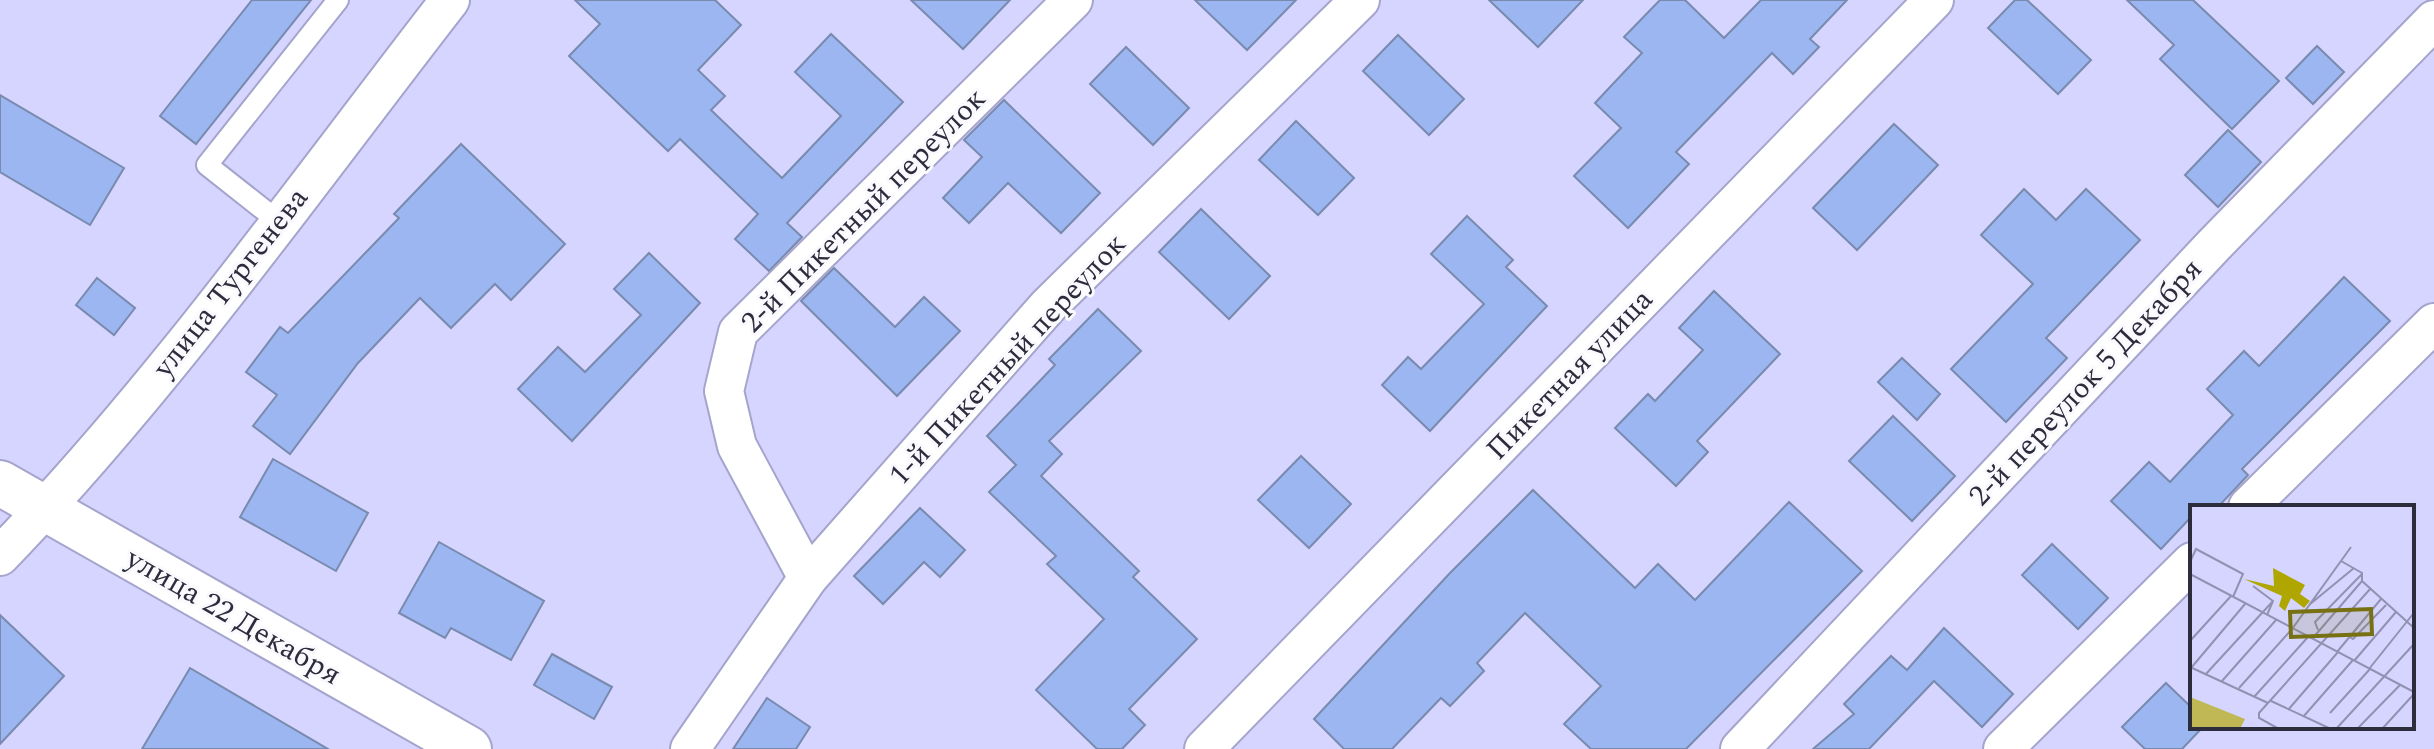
<svg xmlns="http://www.w3.org/2000/svg" width="2434" height="749" font-family="Spectral,serif">
	<rect width="100%" height="100%" fill="#d5d5ff"/>
	<g fill="#9bb6f1" stroke="#798aae" stroke-width="2">
		<path d="M252,0H311L196,144L160,116Z"/>
		<path d="M575,0H715L741,25L698,70L725,96L711,110L782,178L841,116L795,72L831,34L903,102L787,223L802,237L769,271L735,239L758,214L680,139L668,151L569,56L600,24Z"/>
		<path d="M911,0H1010L963,49Z"/>
		<path d="M1195,0H1296L1247,50Z"/>
		<path d="M1489,0H1583L1538,47Z"/>
		<path d="M1660,0H1685L1724,38L1761,0H1847L1810,39L1819,47L1793,74L1772,53L1676,152L1689,164L1628,228L1574,176L1621,128L1595,103L1642,53L1624,37Z"/>
		<path d="M2015,0H2027L2091,60L2058,94L1988,28Z"/>
		<path d="M2127,0H2193L2279,81L2232,129L2160,59L2174,45Z"/>
		<path d="M1398,35L1464,99L1429,135L1363,71Z"/>
		<path d="M2317,46L2344,72L2313,104L2286,78Z"/>
		<path d="M1126,47L1189,108L1153,145L1090,84Z"/>
		<path d="M0,95L124,168L90,225L0,172Z"/>
		<path d="M1004,100L1100,193L1061,233L1008,183L969,223L943,198L982,157L964,140Z"/>
		<path d="M1296,121L1354,178L1318,215L1259,160Z"/>
		<path d="M1894,124L1938,165L1857,250L1813,208Z"/>
		<path d="M2228,130L2261,162L2218,207L2185,175Z"/>
		<path d="M461,144L565,244L511,300L495,284L451,328L420,298L358,363L290,454L253,426L277,395L246,372L280,327L288,333L399,218L394,214Z"/>
		<path d="M2024,189L2056,220L2086,189L2140,240L2046,338L2067,358L2006,422L1951,369L2033,284L1981,235Z"/>
		<path d="M1201,209L1270,276L1229,319L1159,252Z"/>
		<path d="M1467,216L1513,260L1506,267L1547,306L1430,431L1382,385L1408,357L1421,369L1484,304L1431,254Z"/>
		<path d="M649,253L700,303L572,441L518,389L558,347L585,372L641,315L614,289Z"/>
		<path d="M834,268L895,327L924,297L960,331L897,396L801,301Z"/>
		<path d="M2344,277L2390,321L2242,469L2248,475L2218,507H2192V516L2161,549L2111,501L2149,462L2170,482L2233,415L2207,389L2244,351L2259,366Z"/>
		<path d="M97,278L135,308L114,335L76,305Z"/>
		<path d="M1714,291L1780,354L1697,441L1708,452L1676,486L1615,428L1648,394L1655,401L1703,350L1679,328Z"/>
		<path d="M1098,309L1141,351L1049,441L1062,454L1041,476L1139,571L1133,577L1197,639L1129,709L1145,725L1122,749H1097L1036,690L1104,619L1047,564L1056,556L989,492L1016,465L987,436L1055,365L1049,359Z"/>
		<path d="M1902,358L1940,394L1917,420L1878,382Z"/>
		<path d="M1893,416L1955,476L1912,521L1849,461Z"/>
		<path d="M1301,456L1351,504L1309,548L1258,500Z"/>
		<path d="M273,459L368,513L336,571L240,517Z"/>
		<path d="M1533,490L1635,588L1658,564L1695,600L1789,502L1862,571L1686,749H1591L1564,724L1601,686L1525,613L1477,663L1484,671L1450,706L1441,698L1392,749H1344L1314,719L1450,573Z"/>
		<path d="M920,508L965,550L940,577L924,562L883,604L854,576Z"/>
		<path d="M439,542L544,601L511,660L451,628L445,638L399,613Z"/>
		<path d="M2052,544L2108,598L2078,629L2022,575Z"/>
		<path d="M0,615L64,676L0,744Z"/>
		<path d="M1944,628L2013,694L1982,727L1934,681L1869,749H1813L1854,714L1844,704L1891,656L1907,670Z"/>
		<path d="M552,654L612,687L594,719L534,685Z"/>
		<path d="M190,668L328,749H142Z"/>
		<path d="M2166,683L2192,708V727H2203L2182,749H2145L2122,727Z"/>
		<path d="M767,698L810,727L796,749H733Z"/>
	</g>
	<g fill="none" stroke-linecap="round" stroke-linejoin="round">
		<defs>
			<path id="lane" d="M278,221L207,165L338,0"/>
			<g id="street">
				<path d="M2248,507L2434,323"/>
				<path d="M0,556C165,385 304,188 450,0"/>
				<path d="M808,578L737,446L724,391L738,332L1073,0"/>
				<path d="M690,749L808,578L1048,306L1360,0"/>
				<path d="M1204,749L1934,0"/>
				<path d="M1740,749L2214,245L2434,20"/>
				<path d="M2003,749L2192,562"/>
			</g>
			<path id="primary" d="M0,483L469,749"/>
		</defs>
		<use href="#lane" stroke="#a4a4cc" stroke-width="24"/>
		<use href="#street" stroke="#a4a4cc" stroke-width="42"/>
		<use href="#primary" stroke="#a4a4cc" stroke-width="48"/>
		<use href="#lane" stroke="#fff" stroke-width="20"/>
		<use href="#street" stroke="#fff" stroke-width="38"/>
		<use href="#primary" stroke="#fff" stroke-width="44"/>
	</g>
	<g text-anchor="middle" stroke-width="6" stroke-linejoin="round" paint-order="stroke">
		<g font-size="30" fill="#2d2c3c" stroke="#fafafe">
			<text transform="translate(863 210) rotate(-45)" y="10">2-й Пикетный переулок</text>
			<text transform="translate(230 282) rotate(-52)" y="10">улица Тургенева</text>
			<text transform="translate(1007 359) rotate(-47)" y="10">1-й Пикетный переулок</text>
			<text transform="translate(1569 374) rotate(-46)" y="10">Пикетная улица</text>
			<text transform="translate(2085 382) rotate(-47)" y="10">2-й переулок 5 Декабря</text>
			<text transform="translate(234 616) rotate(30)" y="10">улица 22 Декабря</text>
		</g>
	</g>
	<g transform="translate(2190 505)">
		<rect width="224" height="224" fill="#d5d5ff"/>
		<path d="M0,192L55,214L50,224H0Z" fill="#bfb854"/>
		<path d="M83,63L115,80L110,89L120,96L114,103L101,93L95,106L89,101L92,91L54,74L84,81Z" fill="#b0a601"/>
		<path fill="none" stroke="#9291b1" stroke-width="2" d="M151,56L172,68V76L224,123M0,57L6,44L53,69L43,92M0,69L224,187M63,81L83,96L77,110M119,100L164,63M128,125L125,117L172,69M158,131L163,134L196,100M122,134L172,76M0,136L41,91M147,147L191,94M164,156L206,107M0,162L78,198M1,163L55,99M179,164L223,109M15,170L83,96M32,176L86,115M49,183L102,124L161,42M64,192L118,132M81,196L141,224M98,205L148,147M140,208L180,164M113,212L163,155M89,224L69,213V208L181,83M146,224L224,139M167,224L210,180M192,224L224,189"/>
		<path fill="#777113" fill-opacity="0.15" stroke="#777113" stroke-width="4" d="M181,104L182,129L101,132L100,107Z"/>
		<rect width="224" height="224" fill="none" stroke="#2d2c3c" stroke-width="4"/>
	</g>
</svg>
